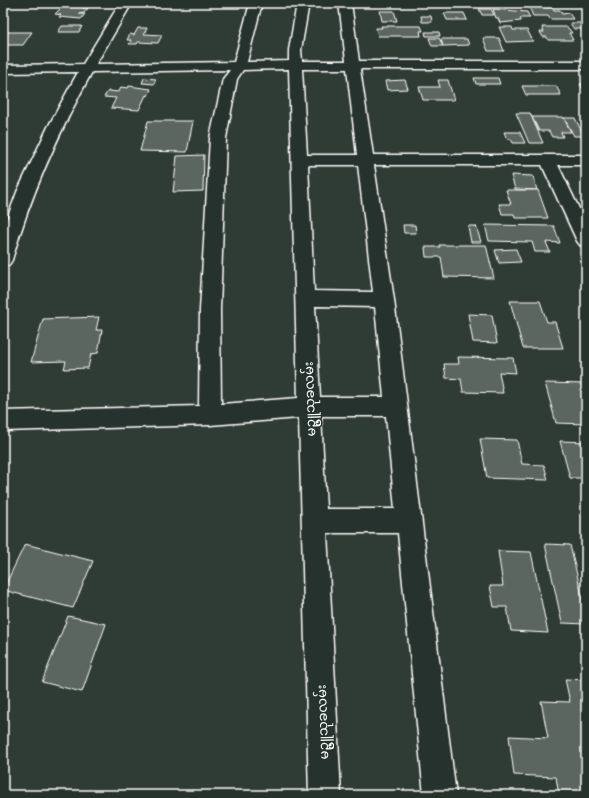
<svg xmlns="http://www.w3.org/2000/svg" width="589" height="798" font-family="'Gochi Hand','Noto Sans Myanmar',sans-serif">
	<rect width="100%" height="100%" fill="#2f3b35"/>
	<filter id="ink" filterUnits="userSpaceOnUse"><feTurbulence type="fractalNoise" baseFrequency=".025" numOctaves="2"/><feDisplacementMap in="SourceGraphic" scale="8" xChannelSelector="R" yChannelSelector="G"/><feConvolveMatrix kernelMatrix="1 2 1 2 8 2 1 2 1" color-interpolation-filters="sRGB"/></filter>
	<g filter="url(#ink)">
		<g fill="#5b6661" stroke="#fff">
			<path d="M70,4L85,6L83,8H88L84,13L79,14H85L81,19L59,17L61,15L55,14L62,7H68Z"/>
			<path d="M533,4H541L543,7H552L554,10H560L562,14L569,13L573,19H550L548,16H533L529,7H535Z"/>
			<path d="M479,9H491L494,15H482Z"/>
			<path d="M493,9L527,12L530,18H520L521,21L500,23L498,18H496Z"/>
			<path d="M380,11H394L397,21H382Z"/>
			<path d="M444,13H464L467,20H447Z"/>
			<path d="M421,16H431L432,22H422Z"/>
			<path d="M570,23H583L586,29H574Z"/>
			<path d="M62,26H82L79,32H58Z"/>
			<path d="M381,26H421L423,31H420L421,36H378L376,28H382Z"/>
			<path d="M499,27H512L513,30H527L533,41L506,42Z"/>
			<path d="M542,27H566L569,29L572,33H569L573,40H548L547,37H543L540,32H544Z"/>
			<path d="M138,28H147L144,34L162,35L158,43L138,42L137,44H129L131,40H127L130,34L134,35Z"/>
			<path d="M6,32H32L23,45H3V35Z"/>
			<path d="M425,32H439L440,36H426Z"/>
			<path d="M429,38H439L443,46H432Z"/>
			<path d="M483,38H499L504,51H488Z"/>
			<path d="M441,39H467L469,45L443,46Z"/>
			<path d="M144,78L156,79L154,84L142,83Z"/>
			<path d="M474,78H498L500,84H476Z"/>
			<path d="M405,80L408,89L387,90L385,81Z"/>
			<path d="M438,80H448L454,100H423L419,87H440Z"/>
			<path d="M586,83V94L580,84Z"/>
			<path d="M129,86L151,89L148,96L146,95L139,110L111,108L116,98L104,97L108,91L119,92L121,87L128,88Z"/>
			<path d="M522,86H556L561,95H526Z"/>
			<path d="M516,113H530L543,143H529Z"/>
			<path d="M532,117H563L571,132H561L563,137H552L549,131H539Z"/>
			<path d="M564,118H575L584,136H574Z"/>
			<path d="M148,121H193L187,152L140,151Z"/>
			<path d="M504,132H520L525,143H513L511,139H507Z"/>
			<path d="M204,155L203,191L173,192L177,156Z"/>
			<path d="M511,175L533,176L537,190L515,189Z"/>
			<path d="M506,190H538L548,218H515L514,214H502L499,204H511Z"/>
			<path d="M403,225H415L416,233H404Z"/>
			<path d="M485,225L554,226L560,243L546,242L550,252H535L532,242L489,241Z"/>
			<path d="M468,226H476L481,242H471Z"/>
			<path d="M439,245H486L494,278L444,277L441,257H426L425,247H440Z"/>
			<path d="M516,249L521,262L499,263L495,250Z"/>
			<path d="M510,301H540L547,322H555L563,348H523Z"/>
			<path d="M468,314L492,315L497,343L473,342Z"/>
			<path d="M99,317L96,330H102L98,353L91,354L88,368L64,369L66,361L31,362L43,319Z"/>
			<path d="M458,357L513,358L516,373L499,372L503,393L463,392L461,379L446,378L444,364H459Z"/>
			<path d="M545,383L586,384V424L556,423Z"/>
			<path d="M480,439L517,440L522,464L544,465L548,480L487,478Z"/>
			<path d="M560,441L586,442V478H570Z"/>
			<path d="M25,544L93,561L73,608L3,590Z"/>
			<path d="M545,544L570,545L586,613V624L562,623Z"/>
			<path d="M498,551L531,552L548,633L511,631L507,607H494L490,586H503Z"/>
			<path d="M68,616L106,624L82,692L42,682Z"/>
			<path d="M565,679L586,680V795H559L556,777L514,775L509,736L548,738L541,701L570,702Z"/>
		</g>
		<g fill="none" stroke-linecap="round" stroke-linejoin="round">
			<defs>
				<path id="minor" d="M120,3H132L96,64L234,62L250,3H262L247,62L289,61V50L297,3H309L301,50L302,61H346L339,3H351L359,61H586V69H360L373,155H586V165H558L586,223V247L580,245L577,241L542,165H374L394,300L456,795H424L398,533H327L341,795H309L299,418L210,425L3,431V411L199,406L200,310L210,138L223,79L230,70L92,72C59,132 31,193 12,260L9,265L3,267V230L17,192L48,127L78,72L3,73V65L83,64ZM289,69L298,398L221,404L220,310L226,138L237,79L243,70ZM302,69H347L357,155H307ZM308,165H358L373,292L314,291ZM315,306L375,307L384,397H320ZM321,416H386L395,509H326Z"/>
			</defs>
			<use href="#minor" stroke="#fff" stroke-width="3"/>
			<use href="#minor" fill="#26332d" fill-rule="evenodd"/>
		</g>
	</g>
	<g text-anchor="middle" stroke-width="3" stroke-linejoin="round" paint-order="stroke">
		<g font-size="13" fill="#fff" stroke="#26332d">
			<text transform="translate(309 399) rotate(-92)" y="5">မဥ္ဇူသုခလမ်း</text>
			<text transform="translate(322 722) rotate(-92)" y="5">မဥ္ဇူသုခလမ်း</text>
		</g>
	</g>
	<rect width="589" height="798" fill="none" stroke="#26332d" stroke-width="16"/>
	<rect x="8" y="8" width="573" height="782" fill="none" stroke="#fff" stroke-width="1.5" filter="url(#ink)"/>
</svg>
